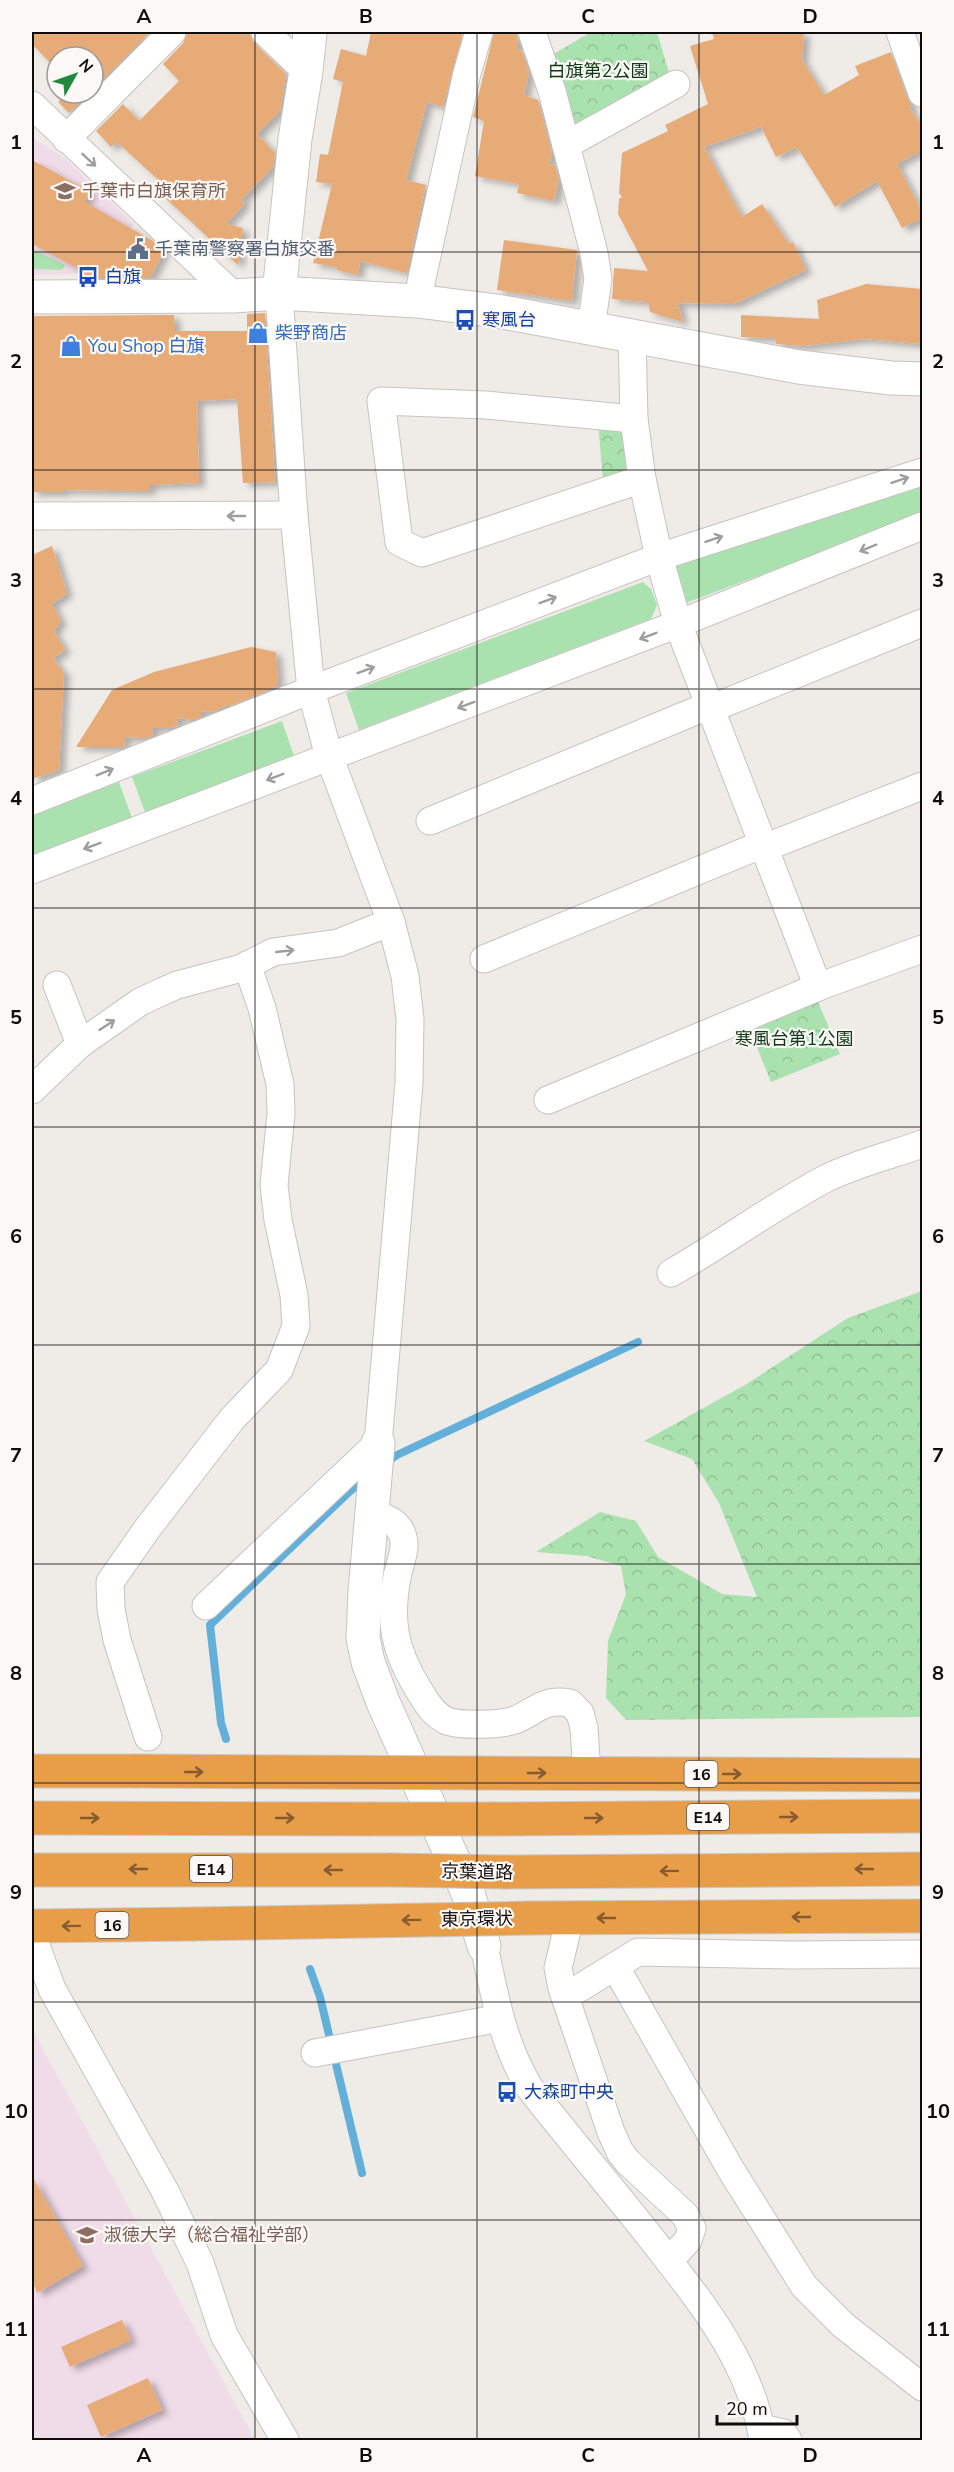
<svg xmlns="http://www.w3.org/2000/svg" width="954" height="2472" font-family="'Nunito Sans','Noto Sans JP',sans-serif">
	<defs>
		<pattern id="forest-crowns" width="20" height="18" patternUnits="userSpaceOnUse" patternTransform="scale(1.5)"><rect width="20" height="18" fill="#aae2af"/><path d="M2 6a3 3 0 1 1 6 0M12 15a3 3 0 1 1 6 0" fill="none" stroke="#91c195"/></pattern>
		<filter id="shadow"><feDropShadow dx="6" dy="4" stdDeviation="3" flood-color="#0004"/></filter>
	</defs>
	<rect width="100%" height="100%" fill="#efebe7"/>
	<g fill="#f0dbe8">
		<path d="M32,137L64,158L134,224L106,273L32,275Z"/>
		<path d="M32,2029L255,2440H32Z"/>
	</g>
	<g fill="#aae2af">
		<path d="M32,249L65,265L62,270L32,269Z"/>
		<path d="M922,479V515L683,604L674,559Z"/>
		<path d="M643,582L651,589L657,605L651,619L359,730L346,693Z"/>
		<path d="M282,721L295,759L146,815L132,777Z"/>
		<path d="M119,782L132,818L32,857V816Z"/>
	</g>
	<g fill="url(#forest-crowns)">
		<path d="M591,32H657L669,73L569,129L545,59Z"/>
		<path d="M598,423L622,424L629,470L603,480Z"/>
		<path d="M816,997L840,1054L771,1082L748,1025Z"/>
		<path d="M922,1291V1717L626,1720L606,1698L608,1641L626,1594L621,1566L587,1556L536,1552L600,1512L636,1521L658,1557L722,1594L757,1597L719,1503L692,1459L644,1441L745,1385L848,1318Z"/>
	</g>
	<g fill="none" stroke-linecap="round" stroke-linejoin="round">
		<g stroke="#62b0da" stroke-width="8">
			<path d="M384,1464L397,1455L638,1342"/>
			<path d="M226,1739L221,1723L210,1625L350,1491L367,1478"/>
			<path d="M310,1969L320,1997L362,2173"/>
		</g>
	</g>
	<g fill="#e6ab76" filter="url(#shadow)">
		<path d="M32,32H150L93,89V57H57V70L32,44Z"/>
		<path d="M187,32H249L254,43L286,74L280,111L257,134L275,153L273,167L241,200L245,203L226,224L243,228L238,265L162,195L167,188L117,142L111,147L96,131L123,104L139,121L179,81L163,64L183,43Z"/>
		<path d="M371,32H463L443,107L427,102L406,180L426,185L407,273L360,261L358,275L336,270L337,267L313,263L332,184L316,182L320,154L328,155L343,82L333,79L341,49L366,56Z"/>
		<path d="M494,32H517L518,50L522,51L529,73L524,95L538,100L552,154L549,164L555,165L559,181L554,201L517,193L519,184L475,176L484,121L473,117Z"/>
		<path d="M712,32H804L802,60L824,95L859,75L855,66L891,52L907,98L912,105L909,106L922,128V150L897,164L922,212V218L902,228L877,181L835,207L797,147L776,157L761,127L704,147L742,217L762,204L789,244L793,242L806,270L734,304L678,303L683,322L650,312L648,302L612,299L614,268L648,271L618,214L619,199L622,197L619,193L622,153L668,131L665,125L708,104L690,46L714,39Z"/>
		<path d="M67,93H89L69,113L58,102Z"/>
		<path d="M32,160L91,192L85,202L153,241L164,251L150,278H78L77,268L32,244Z"/>
		<path d="M504,240L577,250L572,301L497,290Z"/>
		<path d="M866,284L922,289V344L865,339L803,346L776,344V338L741,337V315L819,319L817,300Z"/>
		<path d="M265,313L275,482L243,483L237,399L197,401L199,483L150,485V491L64,490V492H32V316L174,315L175,331H247V314Z"/>
		<path d="M52,546L67,593L52,604L61,621L54,631L65,650L53,658L64,673L59,770L32,779V555Z"/>
		<path d="M251,647L276,652L278,686L229,706L225,705L224,707L212,712L201,711V717L193,720L178,718L177,726L172,728H153L152,736L147,738L125,737L124,747H76L112,690L154,672Z"/>
		<path d="M32,2176L83,2266L37,2293L32,2280Z"/>
		<path d="M122,2320L131,2340L70,2367L61,2347Z"/>
		<path d="M148,2378L162,2410L101,2437L87,2405Z"/>
	</g>
	<g fill="none" stroke-linecap="round" stroke-linejoin="round">
		<defs>
			<g id="street">
				<path d="M265,32L306,71"/>
				<path d="M532,32L552,91L594,253L598,279L591,328"/>
				<path d="M900,32L922,93"/>
				<path d="M32,105L234,296"/>
				<path d="M66,139L172,32"/>
				<path d="M566,145L676,84"/>
				<path d="M417,301L467,73L479,32"/>
				<path d="M632,336L634,419L642,479L659,557L678,624L818,987"/>
				<path d="M634,419L486,405L381,401L399,542L422,553L642,479"/>
				<path d="M32,516L294,515"/>
				<path d="M710,709L922,623"/>
				<path d="M32,801L311,690L659,557L922,472"/>
				<path d="M430,821L710,705"/>
				<path d="M764,848L922,786"/>
				<path d="M32,870L678,624L922,526"/>
				<path d="M484,959L763,844"/>
				<path d="M57,985L80,1044"/>
				<path d="M32,1090L80,1044L140,1002L157,994L177,985L242,968L273,952L338,943L391,922"/>
				<path d="M548,1100L818,987L922,949"/>
				<path d="M671,1273C724,1243 773,1206 827,1178C857,1163 892,1155 922,1144"/>
				<path d="M371,1515C385,1516 399,1522 403,1537C407,1548 399,1566 397,1577C389,1621 394,1649 417,1687C425,1700 432,1714 447,1721C461,1726 500,1725 515,1720C537,1711 543,1698 570,1703L580,1713L584,1728L587,1773"/>
				<path d="M206,1606L378,1443L409,1083L410,1019L405,976L391,922L329,756L311,690L294,515L279,293"/>
				<path d="M148,1737L117,1640L111,1609L110,1582L147,1529L232,1419L279,1370L296,1326L294,1295L278,1220L274,1185L281,1114L280,1084L262,1008L247,965"/>
				<path d="M570,1918L558,1968L562,1988L611,2132L620,2152L627,2161L685,2215L692,2228L688,2240L669,2261"/>
				<path d="M32,1935L52,1989L165,2191L200,2263L224,2335L285,2440"/>
				<path d="M484,1946C495,1997 502,2041 529,2087C571,2141 616,2193 658,2247C704,2306 751,2364 763,2440"/>
				<path d="M615,1966L731,2170L804,2286L843,2325L922,2387"/>
				<path d="M565,1997L638,1952L792,1955L922,1954"/>
				<path d="M315,2053L500,2018"/>
				<path d="M761,2428L783,2433L788,2440"/>
			</g>
			<g id="secondary">
				<path d="M279,293L295,139L306,71L310,32"/>
				<path d="M32,297L234,296L279,293L417,301L497,311L799,367L891,378L922,379"/>
				<path d="M378,1443L365,1591L363,1638L368,1662L383,1702L468,1893L484,1946"/>
			</g>
			<g id="highway">
				<path d="M32,1771H136"/>
				<path d="M479,1773L922,1775"/>
				<path d="M32,1818L370,1819"/>
				<path d="M493,1819L922,1816"/>
				<path d="M32,1870H391"/>
				<path d="M506,1872L922,1869"/>
				<path d="M532,1918L922,1916"/>
				<path d="M32,1926L193,1924"/>
			</g>
		</defs>
		<use href="#street" stroke="#c7c3c0" stroke-width="29"/>
		<use href="#secondary" stroke="#c7c3c0" stroke-width="35"/>
		<use href="#highway" stroke="#cacaca" stroke-width="35"/>
		<use href="#street" stroke="#fff" stroke-width="27"/>
		<use href="#secondary" stroke="#fff" stroke-width="33"/>
		<use href="#highway" stroke="#e89d49" stroke-width="33"/>
		<defs>
			<g id="highway-bridge">
				<path d="M136,1771L479,1773"/>
				<path d="M370,1819H493"/>
				<path d="M391,1870L506,1872"/>
				<path d="M193,1924L532,1918"/>
			</g>
		</defs>
		<use href="#highway-bridge" stroke="#cacaca" stroke-width="35" stroke-linecap="butt"/>
		<use href="#highway-bridge" stroke="#e89d49" stroke-width="33"/>
	</g>
	<defs><path id="oneway-shaft" d="M-6 0H5M1.5-3L5.5 0L1.5 3" fill="none" stroke-width="1.6" stroke-linecap="round" stroke-linejoin="round" transform="scale(1.5)"/></defs>
	<g stroke="#9f9e9e">
		<use href="#oneway-shaft" transform="translate(89 160) rotate(43)"/>
		<use href="#oneway-shaft" transform="translate(900 480) rotate(-18)"/>
		<use href="#oneway-shaft" transform="translate(236 516) rotate(180)"/>
		<use href="#oneway-shaft" transform="translate(714 539) rotate(-18)"/>
		<use href="#oneway-shaft" transform="translate(868 548) rotate(158)"/>
		<use href="#oneway-shaft" transform="translate(548 600) rotate(-21)"/>
		<use href="#oneway-shaft" transform="translate(648 636) rotate(159)"/>
		<use href="#oneway-shaft" transform="translate(366 670) rotate(-20)"/>
		<use href="#oneway-shaft" transform="translate(466 705) rotate(159)"/>
		<use href="#oneway-shaft" transform="translate(105 772) rotate(-22)"/>
		<use href="#oneway-shaft" transform="translate(275 777) rotate(159)"/>
		<use href="#oneway-shaft" transform="translate(92 846) rotate(159)"/>
		<use href="#oneway-shaft" transform="translate(285 951) rotate(-6)"/>
		<use href="#oneway-shaft" transform="translate(107 1025) rotate(-33)"/>
	</g>
	<g stroke="#865c2e">
		<use href="#oneway-shaft" transform="translate(194 1772)"/>
		<use href="#oneway-shaft" transform="translate(537 1773)"/>
		<use href="#oneway-shaft" transform="translate(732 1774)"/>
		<use href="#oneway-shaft" transform="translate(789 1817)"/>
		<use href="#oneway-shaft" transform="translate(90 1818)"/>
		<use href="#oneway-shaft" transform="translate(285 1818)"/>
		<use href="#oneway-shaft" transform="translate(594 1818)"/>
		<use href="#oneway-shaft" transform="translate(138 1869) rotate(-180)"/>
		<use href="#oneway-shaft" transform="translate(864 1869) rotate(180)"/>
		<use href="#oneway-shaft" transform="translate(333 1870) rotate(-180)"/>
		<use href="#oneway-shaft" transform="translate(669 1871) rotate(179)"/>
		<use href="#oneway-shaft" transform="translate(801 1917) rotate(180)"/>
		<use href="#oneway-shaft" transform="translate(606 1918) rotate(180)"/>
		<use href="#oneway-shaft" transform="translate(411 1920) rotate(179)"/>
		<use href="#oneway-shaft" transform="translate(71 1926) rotate(179)"/>
	</g>
	<path fill="none" stroke="#0e0d0c" stroke-width="1.5" stroke-opacity="0.55" d="M255,32V2440M477,32V2440M699,32V2440M32,252H922M32,470H922M32,689H922M32,908H922M32,1127H922M32,1345H922M32,1564H922M32,1783H922M32,2002H922M32,2220H922"/>
	<defs>
		<symbol id="school-bare" viewBox="-9 -9 18 18"><path d="M0-5L7-2L0 1L-7-2ZM-4 1L0 2.5L4 1V4Q0 6-4 4Z" fill="#8d6e63" stroke="#fcf8f5" stroke-width="2.5" paint-order="stroke"/></symbol>
		<symbol id="civic-bare" viewBox="-9 -9 18 18"><path d="M-.6-6.5H3V-4.5H.6V-3L4-1V1h2V6H-6V1h2V-1L-.6-3ZM-1.2 2.5V6h2.4V2.5Z" fill="#5c6f8a" stroke="#fcf8f5" stroke-width="2.5" paint-order="stroke"/></symbol>
		<symbol id="bus-bare" viewBox="-9 -9 18 18"><path d="M-5-6H5V4H4V6H2V4H-2V6H-4V4H-5ZM-3.5-4V0h7V-4ZM-3.5 1.2v1.5H-2V1.2ZM2 1.2v1.5H3.5V1.2Z" fill="#1a4fb4" stroke="#fcf8f5" stroke-width="2.5" paint-order="stroke"/></symbol>
		<symbol id="shop-bare" viewBox="-9 -9 18 18"><path d="M-5-2.5h2.3a2.7 3.5 0 0 1 5.4 0H5L5.5 6h-11ZM-1.5-2.5h3a1.5 2.3 0 0 0-3 0Z" fill="#3f7fe0" stroke="#fcf8f5" stroke-width="2.5" paint-order="stroke"/></symbol>
		<symbol id="university-bare" viewBox="-9 -9 18 18"><path d="M0-5L7-2L0 1L-7-2ZM-4 1L0 2.5L4 1V4Q0 6-4 4Z" fill="#8d6e63" stroke="#fcf8f5" stroke-width="2.5" paint-order="stroke"/></symbol>
	</defs>
	<g fill-rule="evenodd">
		<use href="#school-bare" x="50" y="176" width="30" height="30"/>
		<use href="#civic-bare" x="123" y="234" width="30" height="30"/>
		<use href="#bus-bare" x="73" y="262" width="30" height="30"/>
		<use href="#bus-bare" x="450" y="305" width="30" height="30"/>
		<use href="#shop-bare" x="243" y="318" width="30" height="30"/>
		<use href="#shop-bare" x="56" y="331" width="30" height="30"/>
		<use href="#bus-bare" x="492" y="2077" width="30" height="30"/>
		<use href="#university-bare" x="72" y="2220" width="30" height="30"/>
	</g>
	<g text-anchor="middle" stroke-width="4.5" stroke-linejoin="round" paint-order="stroke">
		<g fill="#fcf8f5" stroke="#555452" stroke-width="1.5">
			<rect x="684.5" y="1761" width="33" height="26" rx="4.5"/>
			<rect x="687" y="1804" width="42" height="26" rx="4.5"/>
			<rect x="190" y="1856" width="42" height="26" rx="4.5"/>
			<rect x="95.5" y="1912" width="33" height="26" rx="4.5"/>
		</g>
		<g font-size="16" font-weight="bold" fill="#0e0d0c">
			<text x="701" y="1780">16</text>
			<text x="708" y="1823">E14</text>
			<text x="211" y="1875">E14</text>
			<text x="112" y="1931">16</text>
		</g>
		<g font-size="18" fill="#0f3a17" stroke="#fcf8f5">
			<text x="598" y="77">白旗第2公園</text>
			<text x="794" y="1045">寒風台第1公園</text>
		</g>
		<g font-size="18" fill="#785e54" stroke="#fcf8f5" text-anchor="start">
			<text x="82" y="197">千葉市白旗保育所</text>
			<text x="104" y="2241">淑徳大学（総合福祉学部）</text>
		</g>
		<g font-size="18" fill="#4e5e75" stroke="#fcf8f5" text-anchor="start">
			<text x="155" y="255">千葉南警察署白旗交番</text>
		</g>
		<g font-size="18" fill="#164399" stroke="#fcf8f5" text-anchor="start">
			<text x="105" y="283">白旗</text>
			<text x="482" y="326">寒風台</text>
			<text x="524" y="2098">大森町中央</text>
		</g>
		<g font-size="18" fill="#366cbe" stroke="#fcf8f5" text-anchor="start">
			<text x="275" y="339">柴野商店</text>
			<text x="88" y="352">You Shop 白旗</text>
		</g>
		<g font-size="18" fill="#0e0d0c" stroke="#fcf8f5">
			<text transform="translate(477 1872) rotate(1)" y="6">京葉道路</text>
			<text transform="translate(477 1919) rotate(-1)" y="6">東京環状</text>
		</g>
	</g>
	<rect width="954" height="2472" fill="none" stroke="#fcf8f5" stroke-width="66"/>
	<g transform="translate(75 75) rotate(50)"><circle r="28" fill="#fcf8f5" stroke="#9d9a98" stroke-width="1.5"/>
	<path d="M0-4.5L10 22L0 15L-10 22Z" fill="#22893f"/>
	<text y="-9" font-size="16" font-weight="bold" text-anchor="middle" fill="#0e0d0c">N</text>
	</g>
	<path d="M717 2415v9h80v-9" fill="none" stroke="#0e0d0c" stroke-width="3"/>
	<text x="726" y="2415" font-size="18" fill="#0e0d0c" stroke="#fcf8f5" stroke-width="4.5" paint-order="stroke">20 m</text>
	<rect x="33" y="33" width="888" height="2406" fill="none" stroke="#0e0d0c" stroke-width="2"/>
	<g font-size="20" text-anchor="middle" font-weight="bold" fill="#0e0d0c">
		<text x="144" y="23">A</text>
		<text x="366" y="23">B</text>
		<text x="588" y="23">C</text>
		<text x="810" y="23">D</text>
		<text x="16" y="149">1</text>
		<text x="938" y="149">1</text>
		<text x="16" y="368">2</text>
		<text x="938" y="368">2</text>
		<text x="16" y="587">3</text>
		<text x="938" y="587">3</text>
		<text x="16" y="805">4</text>
		<text x="938" y="805">4</text>
		<text x="16" y="1024">5</text>
		<text x="938" y="1024">5</text>
		<text x="16" y="1243">6</text>
		<text x="938" y="1243">6</text>
		<text x="16" y="1462">7</text>
		<text x="938" y="1462">7</text>
		<text x="16" y="1680">8</text>
		<text x="938" y="1680">8</text>
		<text x="16" y="1899">9</text>
		<text x="938" y="1899">9</text>
		<text x="16" y="2118">10</text>
		<text x="938" y="2118">10</text>
		<text x="16" y="2336">11</text>
		<text x="938" y="2336">11</text>
		<text x="144" y="2462">A</text>
		<text x="366" y="2462">B</text>
		<text x="588" y="2462">C</text>
		<text x="810" y="2462">D</text>
	</g>
</svg>
